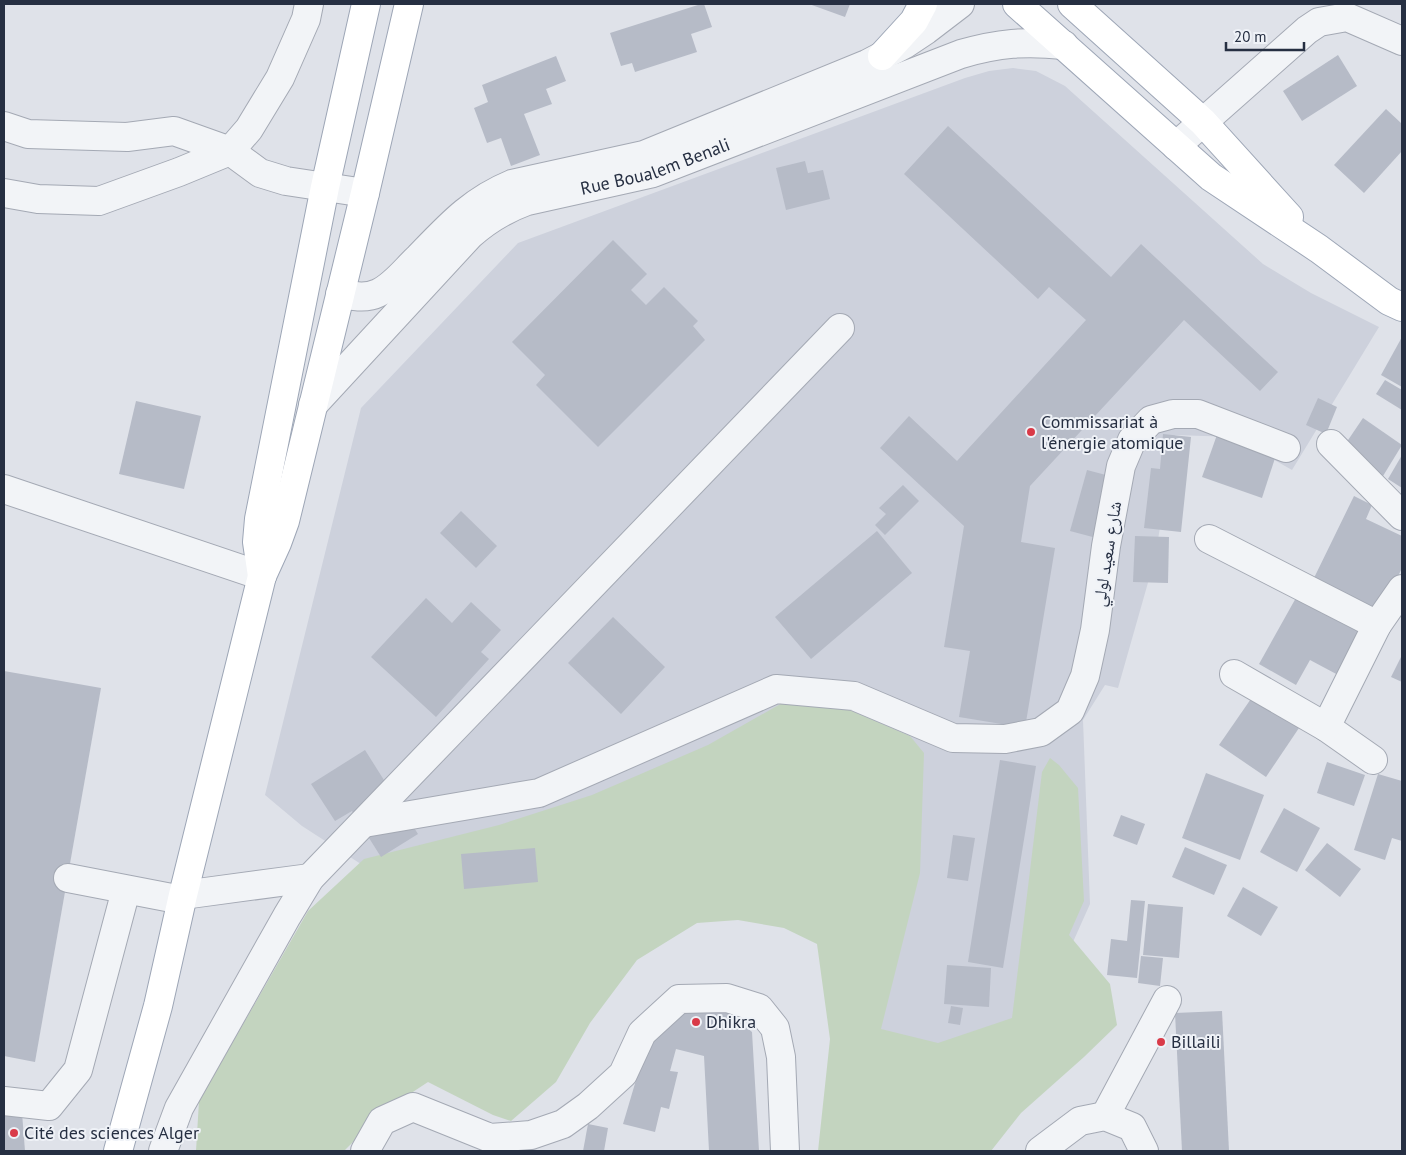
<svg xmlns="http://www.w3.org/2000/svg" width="1406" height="1155" font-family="'PT Sans','Noto Naskh Arabic',sans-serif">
	<rect width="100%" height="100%" fill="#dfe2e9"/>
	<path fill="#cdd1dc" d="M1013,68L1036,71L1065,86L1263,264L1311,293L1379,327L1292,470L1234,437L1175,435L1155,558L1118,688L1105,685L1083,720L1090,904L1034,1029L942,1151L822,929L364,866L302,826L265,795L361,408L518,243L965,78L989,71Z"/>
	<path fill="#c3d4bf" d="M784,702L836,704L910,736L924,753L920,873L881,1029L938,1043L1012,1018L1042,772L1050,758L1059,765L1078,788L1084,901L1069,935L1110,984L1117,1025L1084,1057L1021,1113L991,1151H818L830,1039L817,944L784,928L738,920L697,923L637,960L590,1023L556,1082L511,1121L493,1115L428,1082L384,1111L344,1151H196L199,1101L308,911L364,859L499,825L592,795L708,745Z"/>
	<g fill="#b6bbc7">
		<path d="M701,4H704L712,27L691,34L697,52L635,72L632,63L621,66L610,33Z"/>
		<path d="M809,4H850L845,17Z"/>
		<path d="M1338,55L1357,86L1302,121L1283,91Z"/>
		<path d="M556,56L566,81L546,89L552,104L524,114L540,155L511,166L501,138L487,143L474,108L488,102L482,85Z"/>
		<path d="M1386,109L1402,124V151L1364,193L1334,165Z"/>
		<path d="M948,126L1111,277L1141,244L1278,372L1260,391L1184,320L1030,486L1021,542L1055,548L1025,728L959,717L970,651L944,647L964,526L880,448L909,416L957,461L1086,320L1049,287L1038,299L904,174Z"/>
		<path d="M805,161L808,173L823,170L830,199L786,210L776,168Z"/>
		<path d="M613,240L647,274L631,290L646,305L664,287L698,321L693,326L705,340L598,447L536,385L545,375L512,342Z"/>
		<path d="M1402,337V387L1381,375Z"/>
		<path d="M1385,380L1402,390V410L1376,394Z"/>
		<path d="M1318,398L1337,407L1326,434L1306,425Z"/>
		<path d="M136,401L201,416L184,489L119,474Z"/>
		<path d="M1363,418L1402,445L1383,476L1342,449Z"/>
		<path d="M1218,432L1277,452L1262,498L1202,477Z"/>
		<path d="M1163,434L1191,437L1181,532L1144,528L1151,468L1160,469Z"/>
		<path d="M1402,455V488L1388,479Z"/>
		<path d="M1087,470L1121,479L1104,540L1070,531Z"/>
		<path d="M903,485L919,501L885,535L875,525L886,514L879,508Z"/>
		<path d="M1354,496L1372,505L1366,519L1402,536V568L1380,613L1313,580Z"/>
		<path d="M461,511L497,546L476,568L440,533Z"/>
		<path d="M877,531L912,573L811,659L775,617Z"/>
		<path d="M1135,536L1169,537L1168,583L1133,582Z"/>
		<path d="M1297,596L1363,633L1340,676L1310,660L1296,685L1259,664Z"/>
		<path d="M426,598L452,623L471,602L501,630L481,652L489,659L436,717L371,657Z"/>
		<path d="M613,617L665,667L621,714L568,663Z"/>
		<path d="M1402,655V682L1391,677Z"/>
		<path d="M4,671L101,688L35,1062L4,1056Z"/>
		<path d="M1255,693L1301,725L1266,777L1219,745Z"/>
		<path d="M365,750L418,834L381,857L352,811L335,821L311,784Z"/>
		<path d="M1000,760L1036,766L1003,968L968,962Z"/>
		<path d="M1327,762L1365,775L1354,806L1317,793Z"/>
		<path d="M1206,773L1264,795L1240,860L1182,838Z"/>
		<path d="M1378,774L1402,781V841L1392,838L1385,860L1354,850Z"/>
		<path d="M1284,808L1320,828L1297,872L1260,852Z"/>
		<path d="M1121,815L1145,824L1137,845L1113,836Z"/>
		<path d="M953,835L975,838L968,881L947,878Z"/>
		<path d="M1327,843L1361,869L1340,897L1305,870Z"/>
		<path d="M1185,847L1227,865L1214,895L1172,877Z"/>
		<path d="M535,848L538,882L464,889L461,854Z"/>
		<path d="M1243,887L1278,907L1261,936L1227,916Z"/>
		<path d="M1131,900L1145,901L1137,978L1107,975L1111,939L1127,941Z"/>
		<path d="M1148,904L1183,907L1179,958L1143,955Z"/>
		<path d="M1141,956L1163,958L1160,986L1138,983Z"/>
		<path d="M947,965L991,968L989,1007L944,1004Z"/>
		<path d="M951,1006L963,1008L960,1025L948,1023Z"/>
		<path d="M682,1008H723L752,1032L759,1151H709L704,1056L676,1049L670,1071L678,1072L669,1109L661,1107L655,1132L623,1124L647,1043Z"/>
		<path d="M1222,1011L1229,1151H1182L1175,1013Z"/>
		<path d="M22,1113L25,1151H4V1114Z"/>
		<path d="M588,1124L608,1128L604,1151H583Z"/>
		<path d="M487,1141L537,1150V1151H485Z"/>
	</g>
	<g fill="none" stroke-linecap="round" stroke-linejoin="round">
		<defs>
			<g id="minor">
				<path d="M4,126L28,134L127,137L174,131L230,151L260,173L286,181L365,193"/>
				<path d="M1176,146L1307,30L1319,22L1347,17L1402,41"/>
				<path d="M4,193L38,199L99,201L179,172L230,151L249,129L280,78L306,19L309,4"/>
				<path d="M340,294C353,296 366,299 378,293C394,286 406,269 419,257C449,226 471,201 512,184L644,155L867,64L905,44L926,30L960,4"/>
				<path id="s1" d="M313,405L470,235C487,220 505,209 527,201L653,173L961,54C999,43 1025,41 1064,45"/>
				<path d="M1331,444L1402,516"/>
				<path d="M4,489L262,576"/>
				<path d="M1209,539L1377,625"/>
				<path d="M1234,674L1326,727L1373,760"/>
				<path d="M1326,727L1377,625L1402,589"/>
				<path d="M364,823L539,793L776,689L854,696L953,738L1005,739L1041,732L1070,711L1085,676L1095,630L1106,546L1121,466L1132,440L1151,420L1173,414H1198L1286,448"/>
				<path d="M68,878L182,900"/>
				<path d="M183,895L310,878"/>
				<path d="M4,1101L49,1106L78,1070L126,890"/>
				<path d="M1105,1116L1167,1000"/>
				<path d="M163,1151L179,1108L287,916L310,878L840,328"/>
				<path d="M365,1151L382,1121L413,1107L490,1138L531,1135L563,1124L588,1106L623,1074L642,1033L679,999L727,998L759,1008L775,1028L781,1057L785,1151"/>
				<path d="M1040,1151L1080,1121L1105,1116L1132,1127L1144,1151"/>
			</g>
			<g id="major">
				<path d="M1017,4L1211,177L1319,249L1389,301L1402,307"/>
				<path d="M1072,4L1203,122L1289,217"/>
				<path d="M882,56L914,21L923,4"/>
				<path d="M262,576L257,542L259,519L325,187L366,4"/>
				<path d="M118,1151L158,1006L183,895L262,576L277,543L285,521L365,193L409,4"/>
			</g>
		</defs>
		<use href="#minor" stroke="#a4a9b4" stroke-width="30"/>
		<use href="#major" stroke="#9da6b6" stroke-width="30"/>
		<use href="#minor" stroke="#f2f4f7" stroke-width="28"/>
		<use href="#major" stroke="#fff" stroke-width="28"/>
	</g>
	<g fill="#d93a48" stroke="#eff2f7" stroke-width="2">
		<circle cx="1031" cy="432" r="5"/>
		<circle cx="696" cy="1022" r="5"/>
		<circle cx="1161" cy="1042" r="5"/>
		<circle cx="14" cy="1133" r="5"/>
	</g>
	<g text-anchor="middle" stroke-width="4" stroke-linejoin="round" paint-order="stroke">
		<g font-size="18" fill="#262f42" stroke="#eff2f7">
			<text dy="6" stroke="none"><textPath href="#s1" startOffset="431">Rue Boualem Benali</textPath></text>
			<text transform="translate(1107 554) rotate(-81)" y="6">شارع سعيد لولي</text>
		</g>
		<g font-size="18" fill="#262f42" stroke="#eff2f7" text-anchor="start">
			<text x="1041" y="428">Commissariat à<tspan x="1041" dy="21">l'énergie atomique</tspan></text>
			<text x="706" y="1028">Dhikra</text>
			<text x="1171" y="1048">Billaili</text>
			<text x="24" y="1139">Cité des sciences Alger</text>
		</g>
	</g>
	<rect width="1406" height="1155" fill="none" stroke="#262f42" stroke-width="10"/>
	<path d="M1226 42v8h78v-8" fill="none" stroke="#262f42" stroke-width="2.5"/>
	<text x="1234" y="42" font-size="15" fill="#262f42" stroke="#eff2f7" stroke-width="4" paint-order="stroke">20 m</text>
</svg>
